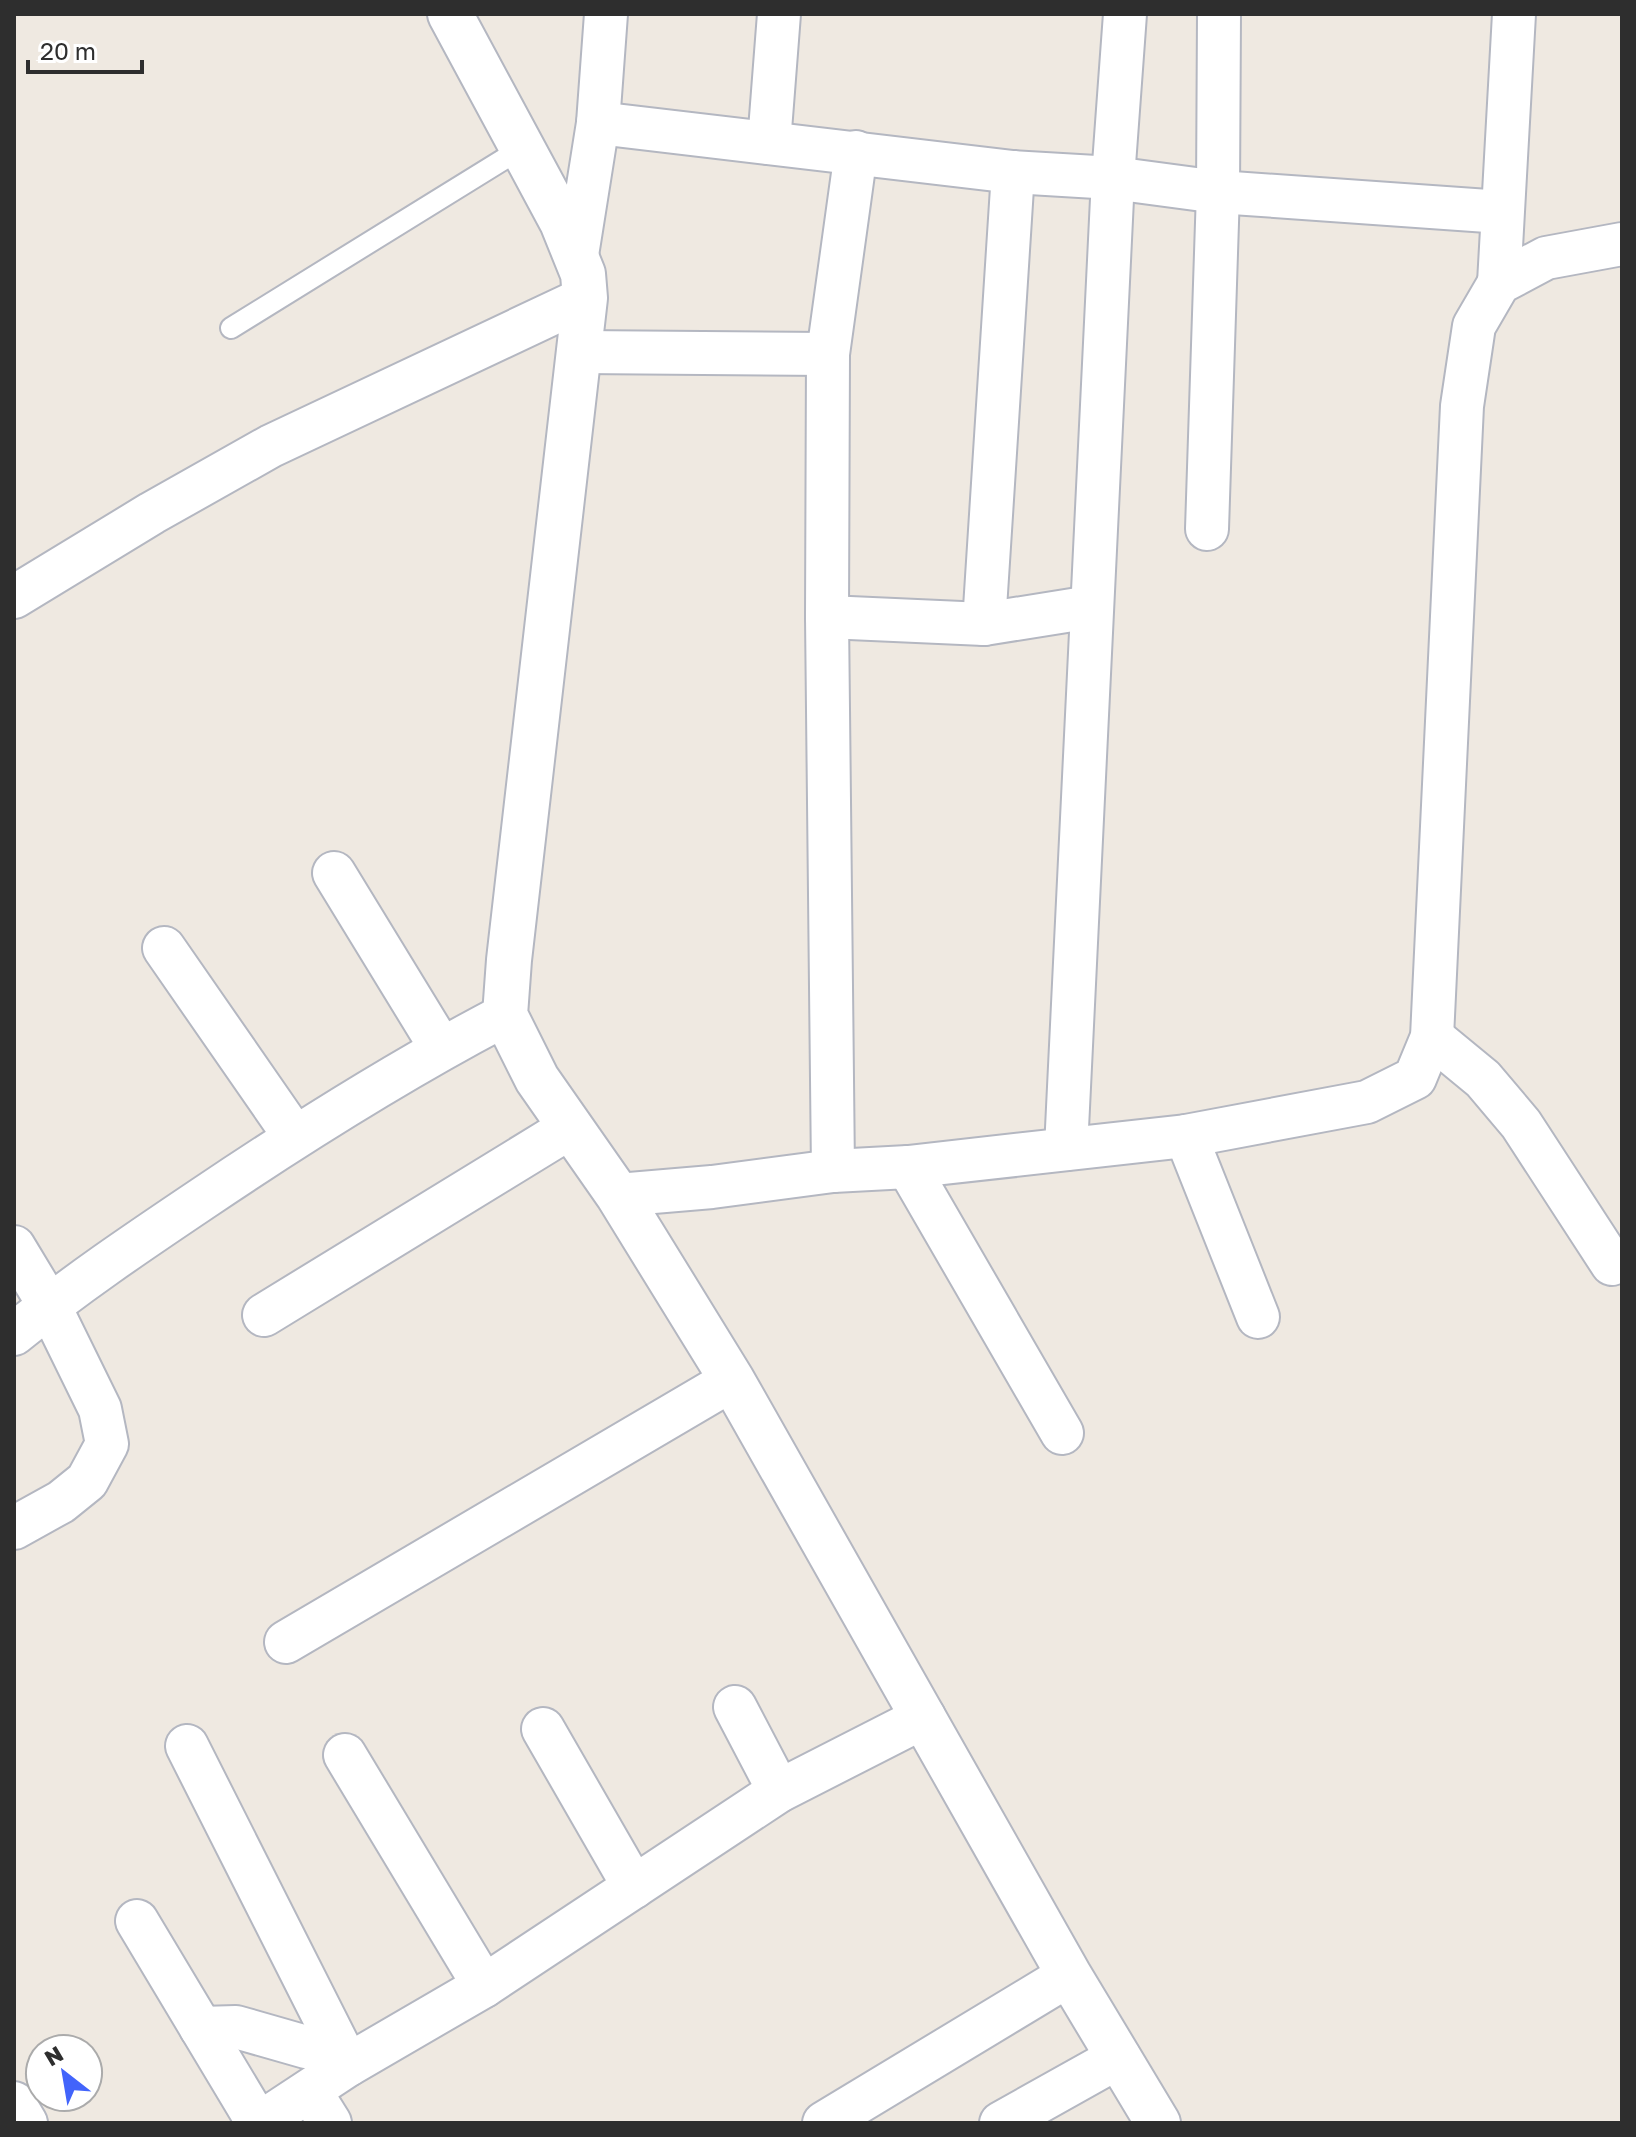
<svg xmlns="http://www.w3.org/2000/svg" width="1636" height="2137" font-family="'Golos Text',sans-serif">
	<rect width="100%" height="100%" fill="#efe9e1"/>
	<g fill="none" stroke-linecap="round" stroke-linejoin="round">
		<defs>
			<path id="lane" d="M231,328L522,148"/>
			<g id="street">
				<path d="M598,123L1013,172L1113,178L1218,192L1502,212"/>
				<path d="M769,143L779,14"/>
				<path d="M577,255L598,123L606,14"/>
				<path d="M1499,283L1514,14"/>
				<path d="M580,352L828,354"/>
				<path d="M1207,529L1218,192L1219,14"/>
				<path d="M14,597L152,513L271,446L585,298"/>
				<path d="M827,617L984,624L1091,607"/>
				<path d="M984,624L1013,172"/>
				<path d="M334,873L441,1048"/>
				<path d="M164,948L295,1137"/>
				<path d="M1432,1037L1483,1079L1521,1124L1612,1264"/>
				<path d="M1186,1136L1258,1317"/>
				<path d="M1066,1149L1113,178L1125,14"/>
				<path d="M908,1167L1062,1433"/>
				<path d="M833,1171L827,617L828,354L856,152"/>
				<path d="M618,1195L712,1187L833,1171L908,1167L1186,1136L1367,1102L1415,1078L1432,1037L1462,406L1474,326L1499,283L1546,258L1622,244"/>
				<path d="M14,1247L49,1305L100,1409L107,1444L87,1481L61,1502L14,1528"/>
				<path d="M264,1315L571,1127"/>
				<path d="M14,1334C74,1285 138,1242 202,1199C300,1133 400,1070 505,1015"/>
				<path d="M286,1642L732,1380"/>
				<path d="M735,1707L779,1791"/>
				<path d="M543,1729L634,1887"/>
				<path d="M187,1746L348,2065"/>
				<path d="M345,1755L484,1986"/>
				<path d="M137,1921L258,2123"/>
				<path d="M201,2028L236,2027L306,2047L342,2053"/>
				<path d="M310,2091L330,2123"/>
				<path d="M14,2103L26,2123"/>
				<path d="M260,2123L348,2065L484,1986L779,1791L924,1717"/>
				<path d="M824,2123L1069,1975"/>
				<path d="M1001,2123L1119,2057"/>
			</g>
			<path id="secondary" d="M450,14L562,222L583,274L585,298L509,960L505,1015L537,1079L618,1195L732,1380L1069,1975L1158,2123"/>
		</defs>
		<use href="#lane" stroke="#b4b7c1" stroke-width="24"/>
		<use href="#street" stroke="#b4b7c1" stroke-width="46"/>
		<use href="#secondary" stroke="#b4b7c1" stroke-width="48"/>
		<use href="#lane" stroke="#fff" stroke-width="20"/>
		<use href="#street" stroke="#fff" stroke-width="42"/>
		<use href="#secondary" stroke="#fff" stroke-width="44"/>
	</g>
	<rect width="1636" height="2137" fill="none" stroke="#2e2e2e" stroke-width="32"/>
	<g transform="translate(64 2073) rotate(329)"><circle r="38" fill="#ffffff" stroke="#ababab" stroke-width="2"/>
	<path d="M0-6L14 30L0 20L-14 30Z" fill="#4264fb"/>
	<text y="-12" font-size="22" font-weight="bold" text-anchor="middle" fill="#2e2e2e">N</text>
	</g>
	<path d="M28 60v12h114v-12" fill="none" stroke="#2e2e2e" stroke-width="4"/>
	<text x="40" y="60" font-size="24" fill="#2e2e2e" stroke="#ffffff" stroke-width="6" paint-order="stroke">20 m</text>
</svg>
